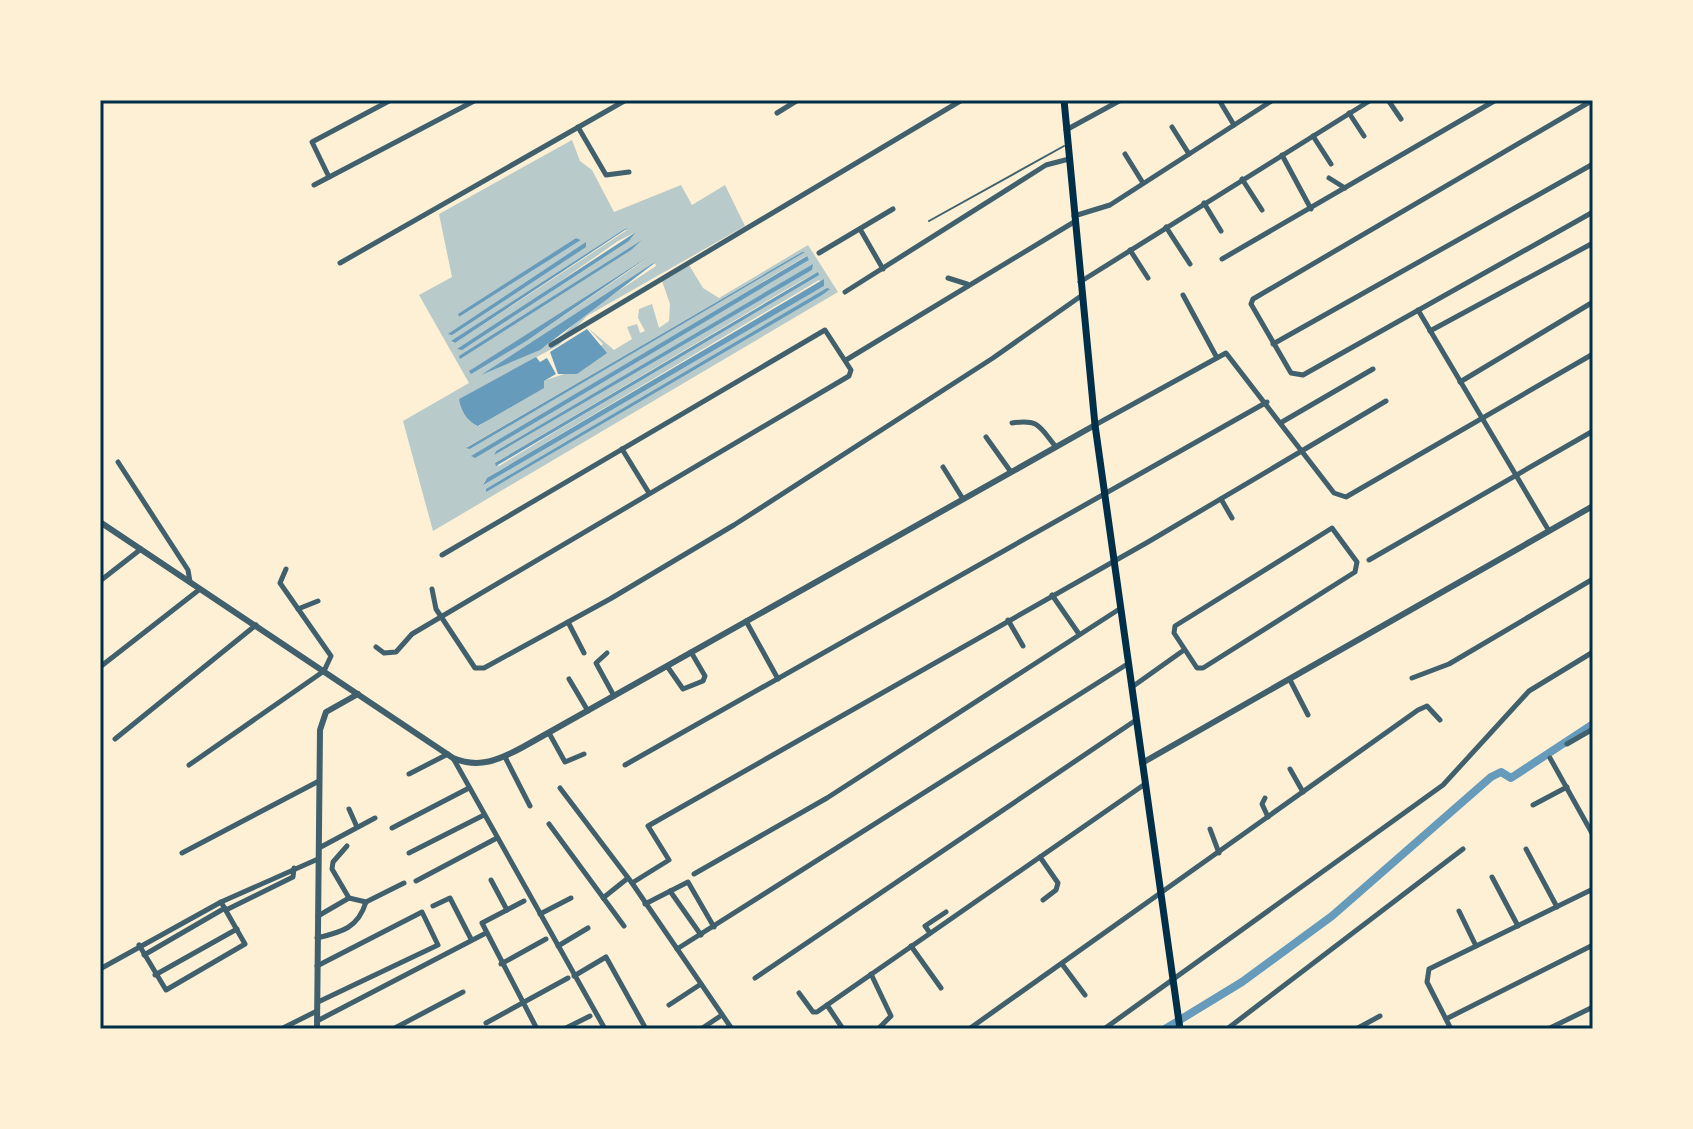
<svg xmlns="http://www.w3.org/2000/svg" width="1693" height="1129" font-family="Inter,sans-serif">
	<rect width="100%" height="100%" fill="#fdf0d5"/>
	<path fill="#b9caca" fill-rule="evenodd" d="M572,140L580,161L592,170L614,212L681,185L692,205L725,185L745,226L587,316L559,345L459,399L479,426L543,381L570,372L603,344L587,327L614,350L632,339L627,327L637,324L640,333L645,331L638,318L639,309L652,304L659,328L669,321L670,304L662,281L689,265L703,288L719,298L808,245L838,292L433,531L403,421L469,383L419,295L452,277L439,214ZM623,230H627L455,343L451,342ZM636,232L629,241L462,350L618,241ZM576,238L581,240L459,317L458,315ZM804,252L470,449L467,447L802,252ZM806,256L809,260L472,457V456ZM648,258L528,340L469,371L495,355ZM655,263L656,266L576,319C565,343 512,362 488,371ZM812,265V270L494,454L496,451ZM817,272L499,466L495,463L789,288ZM819,280L824,286L483,484L487,478Z"/>
	<g fill="#669bbc">
		<path d="M628,228L455,343L451,341L623,230Z"/>
		<path d="M636,232L629,241L462,350L457,349Z"/>
		<path d="M576,238L581,240L459,317L458,314Z"/>
		<path d="M642,240L631,250L460,359L459,356Z"/>
		<path d="M586,242V247L452,335L448,334Z"/>
		<path d="M802,252H805L470,449L466,448Z"/>
		<path d="M807,256L809,260L475,458L471,456Z"/>
		<path d="M648,257L528,340L471,374L469,371Z"/>
		<path d="M656,262L540,350L481,375L652,264Z"/>
		<path d="M813,264L812,270L494,455L496,451Z"/>
		<path d="M818,272L819,275L496,466L495,463Z"/>
		<path d="M824,279V286L483,485L487,478Z"/>
		<path d="M827,288L830,289L822,295L486,492V489Z"/>
		<path d="M587,329L607,353L577,374H558L550,352Z"/>
		<path d="M536,357L540,362L547,358L556,374L544,381V388L478,426C467,421 461,411 459,399Z"/>
	</g>
	<g fill="none" stroke-linecap="round" stroke-linejoin="round">
		<path stroke="#669bbc" stroke-width="8" d="M1165,1029L1242,982L1332,916L1491,777L1501,772L1511,778L1593,724"/>
		<path stroke="#3f606c" stroke-width="2" d="M929,221L1064,146"/>
		<g stroke="#3f606c" stroke-width="5">
			<path d="M1219,100L1234,125"/>
			<path d="M1388,100L1401,119"/>
			<path d="M1593,100L1253,299L1251,304L1291,373L1303,375L1593,212"/>
			<path d="M777,113L798,100"/>
			<path d="M1349,113L1364,136"/>
			<path d="M578,127L606,175L629,172"/>
			<path d="M1172,127L1189,154"/>
			<path d="M1066,130L1121,100"/>
			<path d="M1313,136L1331,164"/>
			<path d="M1125,154L1143,183"/>
			<path d="M1282,155L1311,209"/>
			<path d="M329,177L312,142L391,100"/>
			<path d="M1329,178L1345,188"/>
			<path d="M1242,179L1262,210"/>
			<path d="M314,185L476,100"/>
			<path d="M1204,203L1221,231"/>
			<path d="M1074,216L1110,205L1273,100"/>
			<path d="M1166,227L1190,264"/>
			<path d="M860,229L883,269"/>
			<path d="M1130,250L1148,278"/>
			<path d="M819,253L893,209"/>
			<path d="M1222,259L1496,100"/>
			<path d="M340,263L626,100"/>
			<path d="M948,278L967,284"/>
			<path d="M1080,282L1371,100"/>
			<path d="M845,292L1046,165L1069,159"/>
			<path d="M1183,295L1216,356"/>
			<path d="M1418,310L1549,531"/>
			<path d="M1430,331L1593,243"/>
			<path d="M1273,344L1593,164"/>
			<path d="M551,345L962,100"/>
			<path d="M846,360L1074,222"/>
			<path d="M1460,382L1593,302"/>
			<path d="M1282,422L1373,369"/>
			<path d="M1012,423C1039,419 1039,426 1056,447"/>
			<path d="M1095,425L1226,353L1334,493L1346,497L1593,354"/>
			<path d="M986,437L1011,472"/>
			<path d="M622,449L649,493"/>
			<path d="M118,462L188,570L190,582"/>
			<path d="M943,467L963,499"/>
			<path d="M1221,499L1232,518"/>
			<path d="M1332,528L1357,562L1355,572L1203,668H1197L1174,633L1175,626Z"/>
			<path d="M1369,560L1593,431"/>
			<path d="M100,581L141,549"/>
			<path d="M432,589L436,609L475,668H484L610,599L734,525L993,358L1081,296"/>
			<path d="M1052,595L1079,634"/>
			<path d="M298,609L318,601"/>
			<path d="M1008,620L1023,646"/>
			<path d="M746,621L778,679"/>
			<path d="M568,622L584,653"/>
			<path d="M376,647L384,653L396,652L412,634L849,376L851,370L825,330L442,555"/>
			<path d="M607,653L596,663L614,696"/>
			<path d="M667,666L683,689L703,681L705,676L691,652"/>
			<path d="M100,667L200,589"/>
			<path d="M1412,678L1449,664L1593,579"/>
			<path d="M569,679L588,711"/>
			<path d="M1290,680L1308,715"/>
			<path d="M1132,687L1184,650"/>
			<path d="M549,733L565,762L584,754"/>
			<path d="M115,739L256,625"/>
			<path d="M1567,744L1593,729"/>
			<path d="M505,757L530,806"/>
			<path d="M453,758L605,1029"/>
			<path d="M1550,758L1593,835"/>
			<path d="M189,765L324,671L331,656L280,583L286,569"/>
			<path d="M625,765L1267,402"/>
			<path d="M1290,769L1303,792"/>
			<path d="M409,774L448,754"/>
			<path d="M560,788L632,883L732,1029"/>
			<path d="M1265,798L1262,804L1268,817"/>
			<path d="M1533,805L1567,787"/>
			<path d="M349,809L357,827"/>
			<path d="M549,824L624,926"/>
			<path d="M392,828L469,788"/>
			<path d="M1210,829L1219,853"/>
			<path d="M347,846L333,862L332,869L349,898"/>
			<path d="M319,848L375,818"/>
			<path d="M1526,849L1557,907"/>
			<path d="M182,853L319,781"/>
			<path d="M409,853L484,815"/>
			<path d="M1040,857L1058,883L1056,890L1043,900"/>
			<path d="M694,874L827,798L1121,608"/>
			<path d="M1492,877L1518,926"/>
			<path d="M491,880L507,910"/>
			<path d="M416,881L497,838"/>
			<path d="M632,883L669,860L648,826L1148,542L1386,401"/>
			<path d="M670,891L701,935"/>
			<path d="M603,898L628,878"/>
			<path d="M524,901L482,923L537,1029"/>
			<path d="M645,904L688,882L714,927"/>
			<path d="M433,906L450,898L471,939"/>
			<path d="M226,910L293,877L294,868"/>
			<path d="M1459,911L1476,946"/>
			<path d="M540,914L571,898"/>
			<path d="M318,916L349,898L366,902L404,883"/>
			<path d="M930,933L925,926L946,912"/>
			<path d="M317,938C342,932 358,928 366,902"/>
			<path d="M139,945L166,990L245,944L221,902"/>
			<path d="M558,946L588,928"/>
			<path d="M911,946L941,988"/>
			<path d="M677,949L1129,663"/>
			<path d="M144,955L225,908"/>
			<path d="M501,964L546,939"/>
			<path d="M1062,964L1085,995"/>
			<path d="M317,966L422,912L438,945L318,1002"/>
			<path d="M100,969L221,902L318,859"/>
			<path d="M871,974L891,1016L880,1027"/>
			<path d="M155,975L237,929"/>
			<path d="M574,976L606,957L646,1029"/>
			<path d="M755,978L1136,720"/>
			<path d="M799,993L813,1012H817L1145,784"/>
			<path d="M669,1005L701,984"/>
			<path d="M827,1005L843,1029"/>
			<path d="M1446,1019L1593,945"/>
			<path d="M317,1021L486,933"/>
			<path d="M486,1023L568,978"/>
			<path d="M281,1029L317,1011"/>
			<path d="M393,1029L463,992"/>
			<path d="M564,1029L590,1016"/>
			<path d="M701,1029L722,1015"/>
			<path d="M969,1029L1418,710L1427,706L1440,720"/>
			<path d="M1104,1029L1443,785L1529,691L1593,652"/>
			<path d="M1227,1029L1463,849"/>
			<path d="M1356,1029L1380,1016"/>
			<path d="M1451,1029L1427,982L1429,969L1593,889"/>
			<path d="M1548,1029L1593,1007"/>
		</g>
		<g stroke="#3f606c" stroke-width="6">
			<path d="M100,522L453,758C479,769 499,760 523,747L1095,425"/>
			<path d="M1142,763L1593,506"/>
			<path d="M317,1029L320,730L326,712L358,694"/>
		</g>
		<path stroke="#003049" stroke-width="7" d="M1064,100L1095,425L1180,1029"/>
	</g>
	<rect width="1693" height="1129" fill="none" stroke="#fdf0d5" stroke-width="204"/>
	<rect x="102" y="102" width="1489" height="925" fill="none" stroke="#003049" stroke-width="3"/>
</svg>
